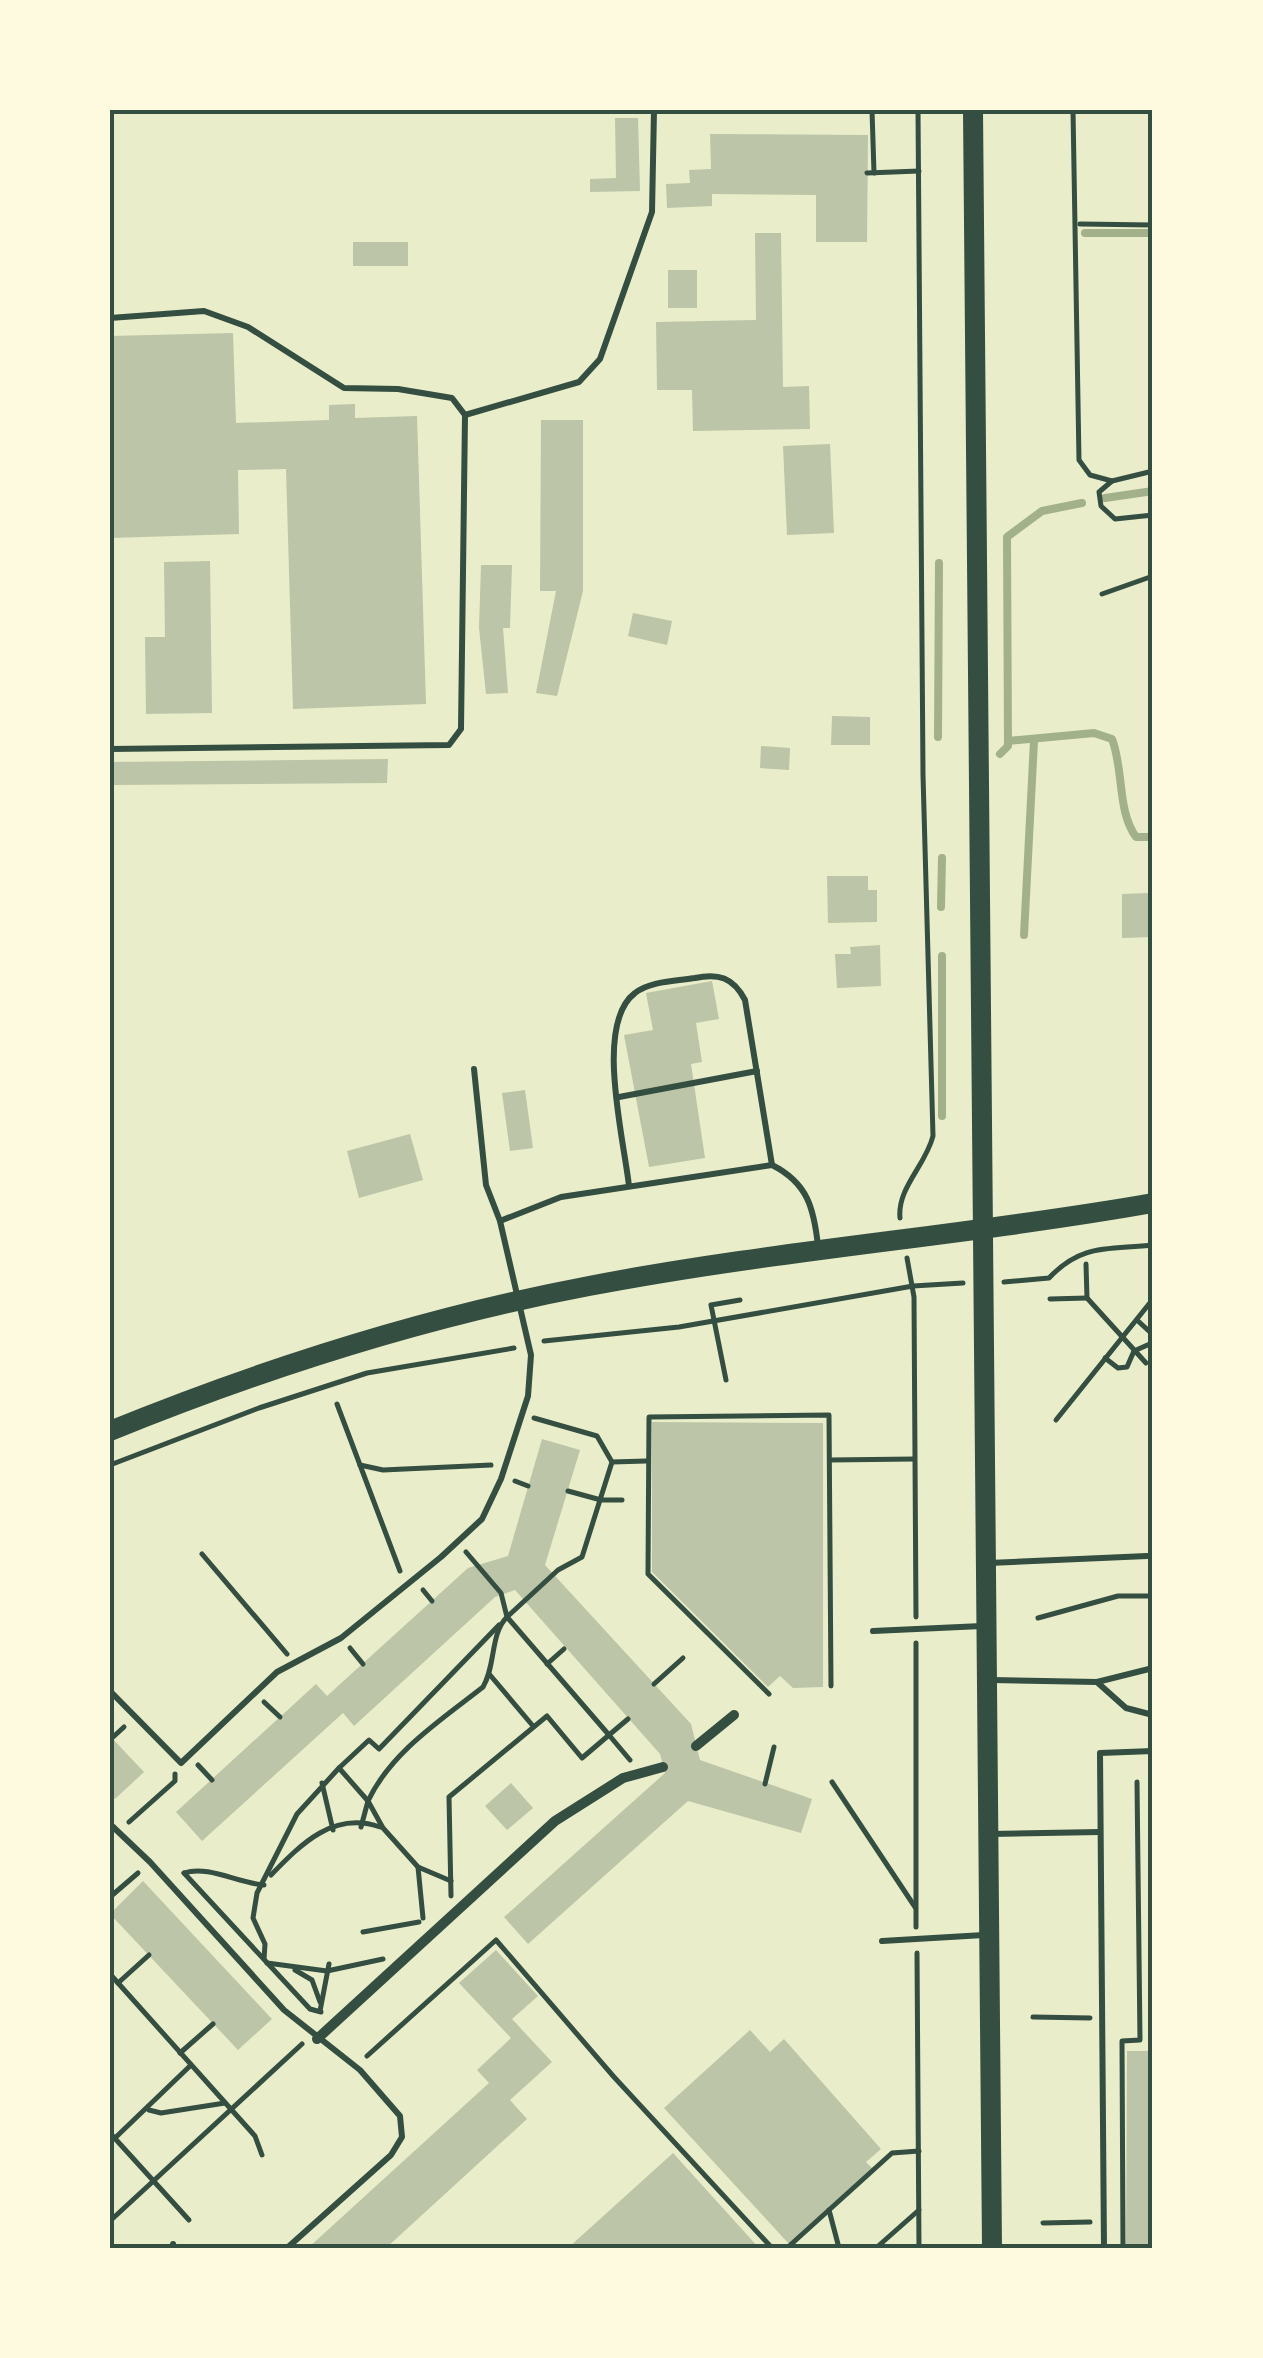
<svg xmlns="http://www.w3.org/2000/svg" width="1263" height="2358" font-family="'Noto Serif',serif">
	<rect width="100%" height="100%" fill="#e9edc9"/>
	<g fill="none" stroke-linecap="round" stroke-linejoin="round">
		<g stroke="#a3b18a" stroke-width="8">
			<path d="M1085,233H1153"/>
			<path d="M1105,498L1153,491"/>
			<path d="M938,737L939,563"/>
			<path d="M1008,741L1094,733L1112,739C1124,770 1117,811 1136,837H1153"/>
			<path d="M1000,754L1008,746L1007,537L1042,511L1082,503"/>
			<path d="M941,907L942,858"/>
			<path d="M1024,935L1034,741"/>
			<path d="M942,956V1116"/>
		</g>
	</g>
	<g fill="#bcc5a7">
		<path d="M615,118H638L640,191L590,192V179L616,178Z"/>
		<path d="M710,134L868,135L867,242H816V195L712,194V206L667,208L666,184L690,183L689,170L711,169Z"/>
		<path d="M755,233H781L783,387L809,386L810,429L693,431L692,390H657L656,322L756,320Z"/>
		<rect x="353" y="242" width="55" height="24"/>
		<rect x="668" y="270" width="29" height="38"/>
		<path d="M233,333L236,423L329,420V405L355,404V418L417,416L426,704L293,709L286,469L238,470L239,534L110,538V336Z"/>
		<path d="M541,420H583V591L557,696L536,693L556,591H540Z"/>
		<path d="M830,444L834,533L787,535L783,446Z"/>
		<path d="M210,561L212,713L146,714L145,637H165L164,562Z"/>
		<path d="M481,565H512L510,628H503L508,693L486,694L479,628Z"/>
		<path d="M633,613L672,621L667,645L628,636Z"/>
		<path d="M832,716L870,717V745H831Z"/>
		<path d="M761,746L790,748L789,770L760,768Z"/>
		<path d="M388,759L387,783L110,785V762Z"/>
		<path d="M827,876H868V890H877V922L828,923Z"/>
		<path d="M1149,893L1153,937L1122,938V894Z"/>
		<path d="M880,945L881,986L837,988L835,954H851L850,947Z"/>
		<path d="M712,981L719,1019L696,1023L702,1062L691,1064L705,1158L649,1167L624,1035L653,1030L646,993Z"/>
		<path d="M525,1090L533,1148L510,1151L502,1093Z"/>
		<path d="M410,1134L423,1180L359,1198L347,1151Z"/>
		<path d="M652,1422L823,1423V1687L793,1688L780,1676L768,1687L652,1572Z"/>
		<path d="M542,1439L580,1450L545,1565L691,1724L700,1760L812,1799L801,1833L688,1801L528,1944L504,1917L665,1773L660,1754L515,1590L495,1597L354,1726L343,1713L202,1841L176,1812L316,1684L327,1696L468,1568L508,1556Z"/>
		<path d="M110,1736L144,1772L115,1799L110,1793Z"/>
		<path d="M511,1783L533,1808L507,1830L485,1806Z"/>
		<path d="M143,1881L272,2019L238,2050L110,1914Z"/>
		<path d="M496,1950L538,1996L512,2019L552,2062L510,2100L527,2119L386,2248H308L489,2083L477,2070L511,2038L459,1983Z"/>
		<path d="M750,2030L770,2052L784,2039L881,2149L866,2162L872,2168L789,2244L664,2108Z"/>
		<path d="M1127,2051H1153V2248H1126Z"/>
		<path d="M673,2153L759,2248H568Z"/>
	</g>
	<g fill="none" stroke-linecap="round" stroke-linejoin="round">
		<g stroke="#344e41" stroke-width="5">
			<path d="M872,110L874,173"/>
			<path d="M1073,110L1079,460L1090,475L1112,481"/>
			<path d="M867,173L919,171"/>
			<path d="M1080,224L1153,225"/>
			<path d="M1153,471L1112,481L1099,492L1101,506L1115,519L1153,515"/>
			<path d="M1102,594L1153,576"/>
			<path d="M900,1218C897,1188 926,1165 933,1136L923,775L918,110"/>
			<path d="M907,1258L914,1297L916,1617"/>
			<path d="M1086,1264L1087,1298L1146,1363"/>
			<path d="M1004,1282L1049,1278C1082,1243 1108,1250 1153,1245"/>
			<path d="M1050,1299L1087,1298"/>
			<path d="M544,1341L679,1327L913,1286L963,1283"/>
			<path d="M1105,1358L1118,1368L1127,1367L1134,1351L1152,1343L1151,1333L1137,1320"/>
			<path d="M726,1380L711,1305L740,1300"/>
			<path d="M337,1404L400,1571"/>
			<path d="M534,1418L597,1436L612,1462L582,1557L558,1570L507,1617L609,1735L628,1719"/>
			<path d="M1056,1420L1153,1299"/>
			<path d="M830,1460L914,1459"/>
			<path d="M612,1462L646,1461"/>
			<path d="M110,1465L259,1408L367,1373L514,1348"/>
			<path d="M360,1465L383,1470L491,1465"/>
			<path d="M515,1481L528,1486"/>
			<path d="M568,1491L601,1500H622"/>
			<path d="M202,1554L287,1654"/>
			<path d="M423,1590L432,1601"/>
			<path d="M1038,1618L1118,1596H1153"/>
			<path d="M916,1643V1927"/>
			<path d="M350,1648L363,1664"/>
			<path d="M547,1664L564,1649"/>
			<path d="M490,1675L533,1726"/>
			<path d="M654,1684L683,1658"/>
			<path d="M769,1694L648,1574L649,1417L829,1415L831,1686"/>
			<path d="M264,1702L280,1717"/>
			<path d="M112,1738L124,1727"/>
			<path d="M198,1765L212,1780"/>
			<path d="M339,1768L369,1740L379,1749L499,1625"/>
			<path d="M832,1782L915,1907"/>
			<path d="M322,1783L333,1830"/>
			<path d="M765,1784L774,1747"/>
			<path d="M129,1822L175,1781V1774"/>
			<path d="M418,1867L383,1828L368,1801C391,1752 441,1720 483,1687C496,1665 490,1634 507,1617L501,1593L466,1552"/>
			<path d="M184,1873L310,2009L321,2012"/>
			<path d="M184,1873C208,1865 238,1883 264,1885"/>
			<path d="M271,1875C302,1843 334,1811 380,1827"/>
			<path d="M451,1896L449,1797L547,1716L582,1758L609,1735L630,1760"/>
			<path d="M110,1897L138,1873"/>
			<path d="M423,1918L418,1867L451,1881"/>
			<path d="M363,1932L419,1922"/>
			<path d="M917,1953L919,2248"/>
			<path d="M264,1959L265,1944L253,1918L257,1893L297,1814L339,1768L368,1801L361,1827"/>
			<path d="M267,1963L327,1971L383,1959"/>
			<path d="M295,1970L312,1980L320,2002"/>
			<path d="M110,1974L255,2136L262,2155"/>
			<path d="M118,1983L149,1955"/>
			<path d="M320,2011L329,1964"/>
			<path d="M1033,2017L1090,2018"/>
			<path d="M180,2053L213,2024"/>
			<path d="M367,2056L496,1940L614,2077L772,2248"/>
			<path d="M149,2110L161,2113L225,2103"/>
			<path d="M110,2133L189,2220"/>
			<path d="M115,2138L191,2065"/>
			<path d="M829,2210L839,2248"/>
			<path d="M110,2221L302,2044"/>
			<path d="M1043,2223L1090,2222"/>
			<path d="M787,2248L892,2153L919,2151"/>
			<path d="M876,2248L919,2210"/>
			<path d="M1123,2248L1122,2041L1140,2040L1137,1782"/>
		</g>
		<g stroke="#344e41" stroke-width="6">
			<path d="M110,318L204,311L248,327L344,388L398,389L452,398L465,415"/>
			<path d="M110,749L449,745L461,729L465,415L579,382L600,359L652,212L654,110"/>
			<path d="M619,1097L757,1071"/>
			<path d="M629,1186C624,1139 594,1024 635,993C650,981 676,981 695,978C718,973 733,977 745,1000L772,1165"/>
			<path d="M500,1221L561,1197L772,1165C808,1183 814,1209 818,1246"/>
			<path d="M989,1563L1147,1556"/>
			<path d="M873,1631L982,1626"/>
			<path d="M991,1680L1097,1682L1153,1668"/>
			<path d="M1098,1683L1126,1708L1153,1715"/>
			<path d="M110,1691L181,1763L277,1672L341,1638L441,1557L482,1519L501,1479L528,1396L531,1355L500,1221L486,1185L474,1069"/>
			<path d="M110,1824L150,1862L284,2010L360,2070L400,2116L402,2137L391,2155L287,2248"/>
			<path d="M991,1834L1100,1832"/>
			<path d="M882,1941L984,1935"/>
			<path d="M172,2248L173,2244"/>
			<path d="M1104,2248L1100,1753L1153,1751"/>
		</g>
		<g stroke="#344e41" stroke-width="10">
			<path d="M110,110H111"/>
			<path d="M696,1746L734,1715"/>
			<path d="M317,2039L555,1821L623,1778L663,1767"/>
		</g>
		<g stroke="#344e41" stroke-width="20">
			<path d="M973,110L992,2248"/>
			<path d="M110,1431C265,1368 425,1317 589,1286C776,1250 966,1236 1153,1203"/>
		</g>
	</g>
	<rect width="1263" height="2358" fill="none" stroke="#fefae0" stroke-width="225"/>
	<rect x="112" y="112" width="1038" height="2134" fill="none" stroke="#344e41" stroke-width="4"/>
</svg>
